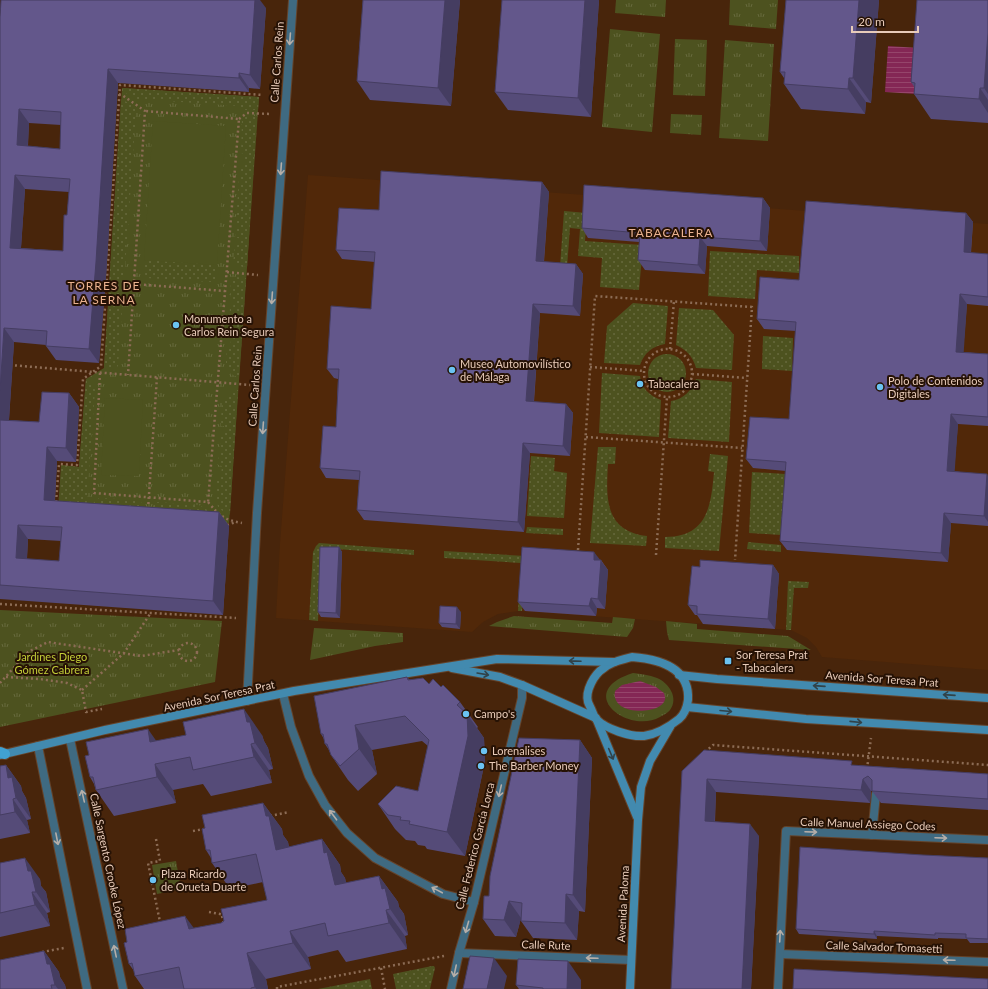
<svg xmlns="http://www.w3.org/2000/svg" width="988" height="989" font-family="Lato,sans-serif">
	<defs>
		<pattern id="grass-tufts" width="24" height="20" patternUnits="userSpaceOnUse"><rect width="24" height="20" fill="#4d521f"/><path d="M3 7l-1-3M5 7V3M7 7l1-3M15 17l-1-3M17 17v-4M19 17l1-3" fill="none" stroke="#676a3d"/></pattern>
		<pattern id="garden-dots" width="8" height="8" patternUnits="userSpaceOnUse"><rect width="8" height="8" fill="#4d521f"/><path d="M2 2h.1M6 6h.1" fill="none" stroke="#676a3d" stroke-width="1.8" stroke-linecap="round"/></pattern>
		<pattern id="water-rules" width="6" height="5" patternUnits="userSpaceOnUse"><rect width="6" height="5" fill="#842755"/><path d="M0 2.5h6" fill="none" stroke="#95456b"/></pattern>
	</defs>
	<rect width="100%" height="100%" fill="#48250b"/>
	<path fill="#512809" d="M308,175L988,224V670L822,657L816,647L807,638L791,630L518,611L498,614L483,622L472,632L276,618L280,544Z"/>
	<g fill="url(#grass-tufts)">
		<path d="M616,0H666L665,17L615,13Z"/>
		<path d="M730,0H778L776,29L729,25Z"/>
		<path d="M610,29L660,34L652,132L602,127Z"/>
		<path d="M675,39L707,40L705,96L673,95Z"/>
		<path d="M725,40L774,44L768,141L719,138Z"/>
		<path d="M122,88L259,97L229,523L86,513L61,465L79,467L86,379L104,368Z"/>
		<path d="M671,114L702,115L701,135L670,133Z"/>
		<path d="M0,610L222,621L215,682L0,727Z"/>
		<path d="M514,616L612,623L613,617L635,619L633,628L627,637L489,626L497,622Z"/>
		<path d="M666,621L697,624V629L788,636L811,650L669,640L667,632Z"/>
		<path d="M314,628L403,633V642L375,646L310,660Z"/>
		<path d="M633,673C641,674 649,675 657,678C669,683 679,698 670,710C668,713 663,715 660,717C628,735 573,692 633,673Z"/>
		<path d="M176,861L181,889L157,894L152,865Z"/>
	</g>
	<g fill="url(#garden-dots)">
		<path d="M122,88L259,97L258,110H244L239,106L137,99L122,91Z"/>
		<path d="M121,99L134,106L136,112L123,297L120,301L108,300Z"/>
		<path d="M246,116H257L247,267L236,266L233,263L235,246H237L239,238H235L240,163H244L245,154L241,153L242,118Z"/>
		<path d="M564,211L587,213L585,241L643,245L639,290L600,287L602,258L578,256L580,229L570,228L567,267H560Z"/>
		<path d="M710,251L799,256V273L757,270L755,299L708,296Z"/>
		<path d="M144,260L217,265L215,280L212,282L146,278L143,275Z"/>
		<path d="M235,277L246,278L239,377C223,373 226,363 227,349H230L231,340H228L230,308H233L234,299H230L231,280Z"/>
		<path d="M633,303L668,306L665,344C653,346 644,353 640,365L604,363L607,326Z"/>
		<path d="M108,305H118L122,310L118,366L115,369L104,368Z"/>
		<path d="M679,308L713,310L734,335L732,370L696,368C693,357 687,350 676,345Z"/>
		<path d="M763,336L793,338L792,371L762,369Z"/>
		<circle cx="667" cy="373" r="19"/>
		<path d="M602,373L640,376C641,388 650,396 661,400L659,437L599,433Z"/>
		<path d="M86,379L91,382L95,390L86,513L58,510L61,465L79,467Z"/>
		<path d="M696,379L732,382L729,442L668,438L671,401C684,399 691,391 696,379Z"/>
		<path d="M234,390H238L230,514C210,509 216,490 217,475H221L222,466L218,465L221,435H224V426H221C222,411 219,399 234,390Z"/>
		<path d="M598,447H616L615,464H608C606,497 604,531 647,536L646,546L590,543Z"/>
		<path d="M710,454L728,456L719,551L665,548V537C708,537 711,505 714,472L708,471Z"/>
		<path d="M531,456L555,458L554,471L567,473L564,518L527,516Z"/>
		<path d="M752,472L785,474L781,535L749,533Z"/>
		<path d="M99,498L136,500L142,503L145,509L91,505Z"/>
		<path d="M156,502L199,505L229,523L149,517L150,510Z"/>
		<path d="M527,527L563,529V535L526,533Z"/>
		<path d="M748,542L781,545V552L747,549Z"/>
		<path d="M319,543L414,550V555L324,548L321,552L318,621L309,620L313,552L316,546Z"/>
		<path d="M444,551L525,556L522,611H518L521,563L444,558Z"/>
		<path d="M788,581L809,582L808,588H794L791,630H786Z"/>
		<path d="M432,966H434L435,968L430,989H396L393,974Z"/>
		<path d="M370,979L372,989H318Z"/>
	</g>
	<g fill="#4d521f">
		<path d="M153,121L226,126L217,265L144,260Z"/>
		<path d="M105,398L143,400L139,476L101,475Z"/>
	</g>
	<g fill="url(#water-rules)">
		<path d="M888,46L919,48L916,94L885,92Z"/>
		<path d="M640,681L656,687L664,693C664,694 666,699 665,699C663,715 610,717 615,691L622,685Z"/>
	</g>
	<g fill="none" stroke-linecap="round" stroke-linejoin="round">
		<defs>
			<g id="street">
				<path d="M283,694L291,727L309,776L325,805L347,833L375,858L443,894L474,902"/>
				<path d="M247,701L257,513L293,0"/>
				<path d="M70,739L123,989"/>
				<path d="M38,746L87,989"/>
				<path d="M872,835L876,794"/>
				<path d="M459,953L631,960"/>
				<path d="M780,954L988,962"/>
				<path d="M451,989L459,953L474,902L522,698V685"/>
				<path d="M778,989L786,831L988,840"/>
			</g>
			<g id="secondary">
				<path d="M632,657C658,659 690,667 688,700C687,707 685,714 679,719C669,727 658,734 644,736C630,737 606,729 596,719C594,717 593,713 592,711C591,708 589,705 588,702C585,691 594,674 604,668C612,661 622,660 632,657Z"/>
				<path d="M452,668L500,677L522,685L596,718L637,817"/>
				<path d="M679,675L717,679L988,698"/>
				<path d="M687,707L806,719L988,730"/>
				<path d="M0,755L105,730L294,691L497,659L614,662"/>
				<path d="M630,989L638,820L641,787L650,761L670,727"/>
			</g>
			<path id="primary" d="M0,752L5,754"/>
		</defs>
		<use href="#street" stroke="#65432a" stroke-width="10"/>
		<use href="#secondary" stroke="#65432a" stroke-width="10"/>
		<use href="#primary" stroke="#65432a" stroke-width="12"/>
		<g stroke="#8c6c55" stroke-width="2.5" stroke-dasharray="2 3" stroke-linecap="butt">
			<path d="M114,93L122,95L145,111L128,375"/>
			<path d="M239,119L247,113L271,114"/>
			<path d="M227,272L258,275"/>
			<path d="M134,284L225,291"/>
			<path d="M106,302L132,304"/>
			<path d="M670,349L674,301"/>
			<circle cx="668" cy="373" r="24"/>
			<path d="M10,365L250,385"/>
			<path d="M590,367L644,371"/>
			<path d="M100,373L94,493L208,502L239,119L145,111"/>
			<path d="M692,374L747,378"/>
			<path d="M586,437L742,448"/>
			<path d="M56,502L59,464L77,465L83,379L101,366L120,85L263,95"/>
			<path d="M208,502C219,515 224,520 242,523"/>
			<path d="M148,509L157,377"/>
			<path d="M227,525L236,522"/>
			<path d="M578,550L595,296L752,307L735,560"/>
			<path d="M656,555L667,397"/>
			<path d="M0,604L236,618"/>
			<circle cx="188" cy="652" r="9"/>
			<path d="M6,677L40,679L67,683L82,690L86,712L102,709"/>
			<path d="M0,683L28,652L48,642L141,656L179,650"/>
			<path d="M82,690L124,653L150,614"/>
			<path d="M705,752L713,745L988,765"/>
			<path d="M867,769L871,738"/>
			<path d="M270,816L289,812"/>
			<path d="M193,831L204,829"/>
			<path d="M156,839L160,861L148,863L160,922"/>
			<path d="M209,912L225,915"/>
			<path d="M222,916L224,925"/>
			<path d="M42,952L64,948"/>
			<path d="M381,968L385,989"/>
			<path d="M277,989V987L444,956"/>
		</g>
		<use href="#street" stroke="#3f6a81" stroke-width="8"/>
		<use href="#secondary" stroke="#428aaf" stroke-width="8"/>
		<use href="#primary" stroke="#41a2d2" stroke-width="10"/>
	</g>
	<g fill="#554b78" fill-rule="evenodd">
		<path d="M363,0H460L451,106L370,100L357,81Z"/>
		<path d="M599,0L591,117L508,110L495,92Z"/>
		<path d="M786,0H879L871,103L866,102L865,114L801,109L784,84V78L780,72Z"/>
		<path d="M988,0V123L931,119L914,94L915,88L911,82Z"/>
		<path d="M266,8L260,89L249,88V92L118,83L106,277L99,363L56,360L46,346V345L14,342L12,374L9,420L39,422L69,393L79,407L76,462L57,461L55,501L219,512L229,526L223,615L0,599V17ZM29,123L61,125L60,149L28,146ZM25,189L69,192L67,215L63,251L21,248ZM28,539L61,541L59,561L27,559Z"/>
		<path d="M542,182L549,192L544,262L576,264L583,274L580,316L540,313L534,402L566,404L573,413L570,456L530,453L524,532L364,520L357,510L359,480L326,478L320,468L336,427L338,379L334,378L327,369L371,309L375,262L342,259L336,250L379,210Z"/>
		<path d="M763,198L770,208L767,251L707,246L705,274L645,270L638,260L639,242L588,238L582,228Z"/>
		<path d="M966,213L973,222L971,253L988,254V306L967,304L963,352L988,354V426L958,424L954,471L988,476V526L951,523L948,562L787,550L780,541L786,471L753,468L746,459L789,419L796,331L764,329L757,319L799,280Z"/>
		<path d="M339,547L342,552L340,618L321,617L318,612Z"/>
		<path d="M601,560L608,570L605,609L597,608L596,616L525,611L518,602Z"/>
		<path d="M773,565L779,574L775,629L703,624L697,615H695L688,605L700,567Z"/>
		<path d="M461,612L460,629L442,627L439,623Z"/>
		<path d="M407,677L410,680L429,684L441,687L460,702L478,727L477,728L484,738L485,761L465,856L427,849L425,846L418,845L415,841L406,840L395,829L378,804L418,791L428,746L422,741L372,750L377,774L358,791L348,780L331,755L329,750L325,744L324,739L321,734Z"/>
		<path d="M262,735L264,741L268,748L273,769L269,770L272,783L211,796L203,784L173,790L176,803L114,816L96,790L94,784L90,777L89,755L156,741Z"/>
		<path d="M580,740L592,758L585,912L579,911L577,940L533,938L521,921V918L516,937L495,936L483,919L489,896Z"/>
		<path d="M6,765L21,786L22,791L26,798L31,819L27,820L30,833L0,839V766Z"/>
		<path d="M854,765L988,774V810L881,803L872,791H871L870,803L716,792L715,822L759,836L751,989L682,771Z"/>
		<path d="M263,803L282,829L283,835L288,842L289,847L322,839L340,865L341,872L345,878L346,883L379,876L398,902L399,907L404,914L408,935L405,936L407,949L346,962L338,950L308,957L311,969L266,979L268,989H144L135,976L134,971L129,964L194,928L221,923L224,921L267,900L263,882L230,889L212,863L211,858L206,850L205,828Z"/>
		<path d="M923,855L988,858V943H970L967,939L938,938V939L877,936V939L799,934L796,929Z"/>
		<path d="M0,863L40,879L41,886L46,892L50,912L47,913L50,926L0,937Z"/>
		<path d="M44,951L59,972L60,977L65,985L66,989H0Z"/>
		<path d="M581,980V989H519L516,985Z"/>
	</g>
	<g fill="#453d61">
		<path d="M255,0H260L266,8L260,89L250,75Z"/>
		<path d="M445,0H460L451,106L438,88Z"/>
		<path d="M585,0H599L591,117L578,98Z"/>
		<path d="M859,0H879L871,103L853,78Z"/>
		<path d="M988,33V94L984,88Z"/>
		<path d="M108,69L118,83L106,277L99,363L89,349Z"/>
		<path d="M239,73L249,88V92L239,78Z"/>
		<path d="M849,78L866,102L865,114L848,89Z"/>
		<path d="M980,88L988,100V113L979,99Z"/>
		<path d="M19,109L29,123L27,159L17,145Z"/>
		<path d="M15,175L25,189L20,262L10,248Z"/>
		<path d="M542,182L549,192L543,271L536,261Z"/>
		<path d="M763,198L770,208L767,251L760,241Z"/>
		<path d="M966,213L973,222L970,262L964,252Z"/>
		<path d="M700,237L707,246L705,274L698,265Z"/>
		<path d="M576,264L583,274L580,316L573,306Z"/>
		<path d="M960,294L967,304L963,362L956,352Z"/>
		<path d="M533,304L540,313L533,411L526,401Z"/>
		<path d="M4,328L14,342L8,434L0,422V391Z"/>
		<path d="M69,393L79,407L76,462L66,448Z"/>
		<path d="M566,404L573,413L570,456L563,446Z"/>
		<path d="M951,414L958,424L954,481L947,471Z"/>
		<path d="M523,443L530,453L524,532L518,522Z"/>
		<path d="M47,447L57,461L54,514L44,500Z"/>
		<path d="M987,474L988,476V522L984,516Z"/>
		<path d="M219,512L229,526L223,615L213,601Z"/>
		<path d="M944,513L951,523L948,562L941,553Z"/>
		<path d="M18,525L28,539L26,573L16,558Z"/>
		<path d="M339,547L342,552L340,618L336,613Z"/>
		<path d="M594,552L608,570L605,609L598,599L594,560Z"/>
		<path d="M773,565L779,574L775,629L768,619Z"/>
		<path d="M591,598L597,608L596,616L589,606Z"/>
		<path d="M457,607L461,612L460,629L456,624Z"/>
		<path d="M244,709L262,735L264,741L268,748L273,769L255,743L247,722Z"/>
		<path d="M467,714L484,738L485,761L465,856L447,832Z"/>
		<path d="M355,725L372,750L377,774L359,749Z"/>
		<path d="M148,729L166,755L150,742Z"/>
		<path d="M580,740L592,758L585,912L573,895Z"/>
		<path d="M251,744L269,770L272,783L254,757Z"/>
		<path d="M155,764L173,790L176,803L157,777Z"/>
		<path d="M6,765L21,786L22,791L26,798L31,819L16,798L8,778Z"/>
		<path d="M707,779L716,792L714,833L705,821Z"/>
		<path d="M863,779L871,791L870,803L861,790Z"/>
		<path d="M13,799L27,820L30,833L15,812Z"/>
		<path d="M263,803L282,829L283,835L288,842L294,876L276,850L266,816Z"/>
		<path d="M750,824L759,836L751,989H742Z"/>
		<path d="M322,839L340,865L341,872L345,878L353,911L335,885L324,853Z"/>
		<path d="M25,858L40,879L41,886L46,892L50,912L36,892L28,871Z"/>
		<path d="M379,876L398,902L399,907L404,914L408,935L390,909L382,889Z"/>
		<path d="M32,892L47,913L50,926L35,905Z"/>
		<path d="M566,894L579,911L577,940L565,923Z"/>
		<path d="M509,901L521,918L516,937L504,920Z"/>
		<path d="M386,910L405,936L407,949L389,923Z"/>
		<path d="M185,916L204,942L189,929Z"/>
		<path d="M290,931L308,957L311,969L293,943Z"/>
		<path d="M874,931L877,936V939L874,934Z"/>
		<path d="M44,951L59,972L60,977L65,985L66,989H58L55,985L47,964Z"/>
		<path d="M247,953L266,979L268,989H256L255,987Z"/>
		<path d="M494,958L507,976L504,989H487Z"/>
		<path d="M568,961L581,980V989H567Z"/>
	</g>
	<g fill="#63578b" stroke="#453d61" fill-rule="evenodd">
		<path d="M1,0H255L250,75L239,73V78L108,69L96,262L89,349L46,346L47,331L4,328L0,391V17ZM19,109L61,112L60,149L17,145ZM15,175L70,179L67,215H64L63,251L10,248Z"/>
		<path d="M363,0H445L438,88L357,81Z"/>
		<path d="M502,0H585L578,98L495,92Z"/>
		<path d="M786,0H859L853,78H849L848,89L784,84L785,72H780Z"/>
		<path d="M917,0H988V33L984,88H980L979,99L914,94L915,83L911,82Z"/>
		<path d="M381,171L542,182L536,261L576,264L573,306L533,304L526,401L566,404L563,446L523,443L518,522L357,510L360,471L320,468L323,426L336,427L339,369H327L331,306L371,309L375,252L336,250L339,208L379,210Z"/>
		<path d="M584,185L763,198L760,241L700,237L698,265L638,260L640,233L582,228Z"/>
		<path d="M806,201L966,213L964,252L988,254V297L960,294L956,352L988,354V417L951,414L947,471L987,474L984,516L944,513L941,553L780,541L786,462L746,459L750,417L789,419L796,322L757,319L760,277L799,280Z"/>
		<path d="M42,392L69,393L66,448L47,447L44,500L219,512L213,601L0,585V420L39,422ZM18,525L62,527L59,561L16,558Z"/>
		<path d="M320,547H339L336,613L318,612Z"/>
		<path d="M522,547L594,552V560H601L598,599L591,598L589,606L518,602Z"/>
		<path d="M700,560L773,565L768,619L697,614V606L688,605L692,566L700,567Z"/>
		<path d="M440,606L457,607L456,624L439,623Z"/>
		<path d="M407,677L408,680L423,678L429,684L433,679L441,687L443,685L460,702L457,705L467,714L468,736L447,832L409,824L410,821L400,820L401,817L388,815L378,804L396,786L418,791L429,740L405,716L355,725L359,749L340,766L331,755L327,744H325L323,734H321L314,696Z"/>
		<path d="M244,709L247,722H250L255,743L251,744L254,757L193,770L190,757L155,764L157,777L96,790L93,777H90L85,756L89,755L86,742L148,729L150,742L186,735L183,722Z"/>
		<path d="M519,738L580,740L573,895L566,894L565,923L521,921L522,903L509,901L504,920L483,919L484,896H489L490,876Z"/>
		<path d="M704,750L852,761L851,765L988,774V799L872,791V780L868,776L863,779L861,790L707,779L705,821L750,824L742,989H671L682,771Z"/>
		<path d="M6,765L8,778L12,777L16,798L13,799L15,812L0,815V766Z"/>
		<path d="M263,803L266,816H269L276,850L322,839L324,853L327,852L335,885L379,876L382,889L385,888L390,909L386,910L389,923L328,936L325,923L290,931L293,943L247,953L255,987L251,988V989H184L179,967L135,976L132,963L129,964L124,943L127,942L125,929L185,916L189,929L221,923L224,921L221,909L267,900L256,854L212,863L210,850H206L202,829L205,828L202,815Z"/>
		<path d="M800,847L923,855L988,858V939L966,938V934L935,933V935L874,931V934L796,929Z"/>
		<path d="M25,858L28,871H31L36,892H32L35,905L0,913V863Z"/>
		<path d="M44,951L47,964H50L55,985H51L52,989H0V960Z"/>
		<path d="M470,956L494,958L487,989H463Z"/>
		<path d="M518,959L568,961L567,989H543V988L516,985Z"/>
		<path d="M794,969L988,979V989H793Z"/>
	</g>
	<defs><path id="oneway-shaft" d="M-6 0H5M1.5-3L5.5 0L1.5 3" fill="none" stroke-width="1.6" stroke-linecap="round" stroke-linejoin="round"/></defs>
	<g stroke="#b5aea8">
		<use href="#oneway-shaft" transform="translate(290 39) rotate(94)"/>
		<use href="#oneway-shaft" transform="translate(281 169) rotate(94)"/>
		<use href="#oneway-shaft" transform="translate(272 298) rotate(94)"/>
		<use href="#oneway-shaft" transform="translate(263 428) rotate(94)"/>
		<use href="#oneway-shaft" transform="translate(500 791) rotate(103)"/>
		<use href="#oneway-shaft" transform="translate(83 796) rotate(-103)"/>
		<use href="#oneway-shaft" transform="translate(333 815) rotate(-127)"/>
		<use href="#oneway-shaft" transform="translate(811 832) rotate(2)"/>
		<use href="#oneway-shaft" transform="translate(941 838) rotate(2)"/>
		<use href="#oneway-shaft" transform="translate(57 839) rotate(79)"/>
		<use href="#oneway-shaft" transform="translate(437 890) rotate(-152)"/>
		<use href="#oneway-shaft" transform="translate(467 927) rotate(106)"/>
		<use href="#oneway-shaft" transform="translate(780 936) rotate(-87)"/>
		<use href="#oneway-shaft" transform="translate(115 951) rotate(-102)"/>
		<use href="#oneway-shaft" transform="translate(592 958) rotate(-178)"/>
		<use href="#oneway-shaft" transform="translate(949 960) rotate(-178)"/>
		<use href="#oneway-shaft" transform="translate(455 971) rotate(102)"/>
	</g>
	<g stroke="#314249">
		<use href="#oneway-shaft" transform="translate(575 661) rotate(-178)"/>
		<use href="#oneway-shaft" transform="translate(483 674) rotate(10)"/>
		<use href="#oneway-shaft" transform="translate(819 686) rotate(-176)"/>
		<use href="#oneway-shaft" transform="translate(949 695) rotate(-176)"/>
		<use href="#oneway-shaft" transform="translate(726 711) rotate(5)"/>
		<use href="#oneway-shaft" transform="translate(856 722) rotate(6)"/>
		<use href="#oneway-shaft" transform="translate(611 754) rotate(67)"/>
	</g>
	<g fill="#6bc3f2" stroke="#261205" stroke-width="1.5">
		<circle cx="176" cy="325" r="4"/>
		<circle cx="452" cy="370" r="4"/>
		<circle cx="640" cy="384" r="4"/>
		<circle cx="880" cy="387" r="4"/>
		<rect x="724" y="657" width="8" height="8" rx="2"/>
		<circle cx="466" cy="714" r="4"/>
		<circle cx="484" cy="751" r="4"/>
		<circle cx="481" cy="766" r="4"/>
		<circle cx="153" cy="880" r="4"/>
	</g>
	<g text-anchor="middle" stroke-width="4" stroke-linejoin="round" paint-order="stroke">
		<g font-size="11" fill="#e8cbb9" stroke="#261205">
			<text transform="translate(277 62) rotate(-86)" y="4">Calle Carlos Rein</text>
			<text transform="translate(255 386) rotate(-86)" y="4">Calle Carlos Rein</text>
			<text transform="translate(882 679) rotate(4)" y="4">Avenida Sor Teresa Prat</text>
			<text transform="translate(219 696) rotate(-12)" y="4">Avenida Sor Teresa Prat</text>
			<text transform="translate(868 824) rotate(2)" y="4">Calle Manuel Assiego Codes</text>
			<text transform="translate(475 846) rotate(-76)" y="4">Calle Federico García Lorca</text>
			<text transform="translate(108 861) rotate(78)" y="4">Calle Sargento Crooke López</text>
			<text transform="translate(623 904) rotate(-87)" y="4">Avenida Paloma</text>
			<text transform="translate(546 945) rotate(2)" y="4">Calle Rute</text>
			<text transform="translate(884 947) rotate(2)" y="4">Calle Salvador Tomasetti</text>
		</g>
		<g font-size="11" fill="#e8cbb9" stroke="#261205" text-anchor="start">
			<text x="184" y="323">Monumento a<tspan x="184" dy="13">Carlos Rein Segura</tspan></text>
			<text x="460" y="368">Museo Automovilístico<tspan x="460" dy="13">de Málaga</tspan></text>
			<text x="888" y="385">Polo de Contenidos<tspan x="888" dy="13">Digitales</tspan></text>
			<text x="648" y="388">Tabacalera</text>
			<text x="736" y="659">Sor Teresa Prat<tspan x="736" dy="13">- Tabacalera</tspan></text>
			<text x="474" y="718">Campo's</text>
			<text x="492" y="755">Lorenalises</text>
			<text x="489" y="770">The Barber Money</text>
			<text x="161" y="878">Plaza Ricardo<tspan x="161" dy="13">de Orueta Duarte</tspan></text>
		</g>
		<g font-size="11" fill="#c2cd38" stroke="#261205">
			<text x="52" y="661">Jardines Diego<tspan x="52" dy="13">Gómez Cabrera</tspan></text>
		</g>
		<g font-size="12" letter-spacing="1" fill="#ebb28f" stroke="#261205">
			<text x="671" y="237">TABACALERA</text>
			<text x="104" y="290">TORRES DE<tspan x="104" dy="14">LA SERNA</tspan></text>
		</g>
	</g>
	<path d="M852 26v6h66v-6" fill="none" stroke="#e8cbb9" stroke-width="2"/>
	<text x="858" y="26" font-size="12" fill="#e8cbb9" stroke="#261205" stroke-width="3" paint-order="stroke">20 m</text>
</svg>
